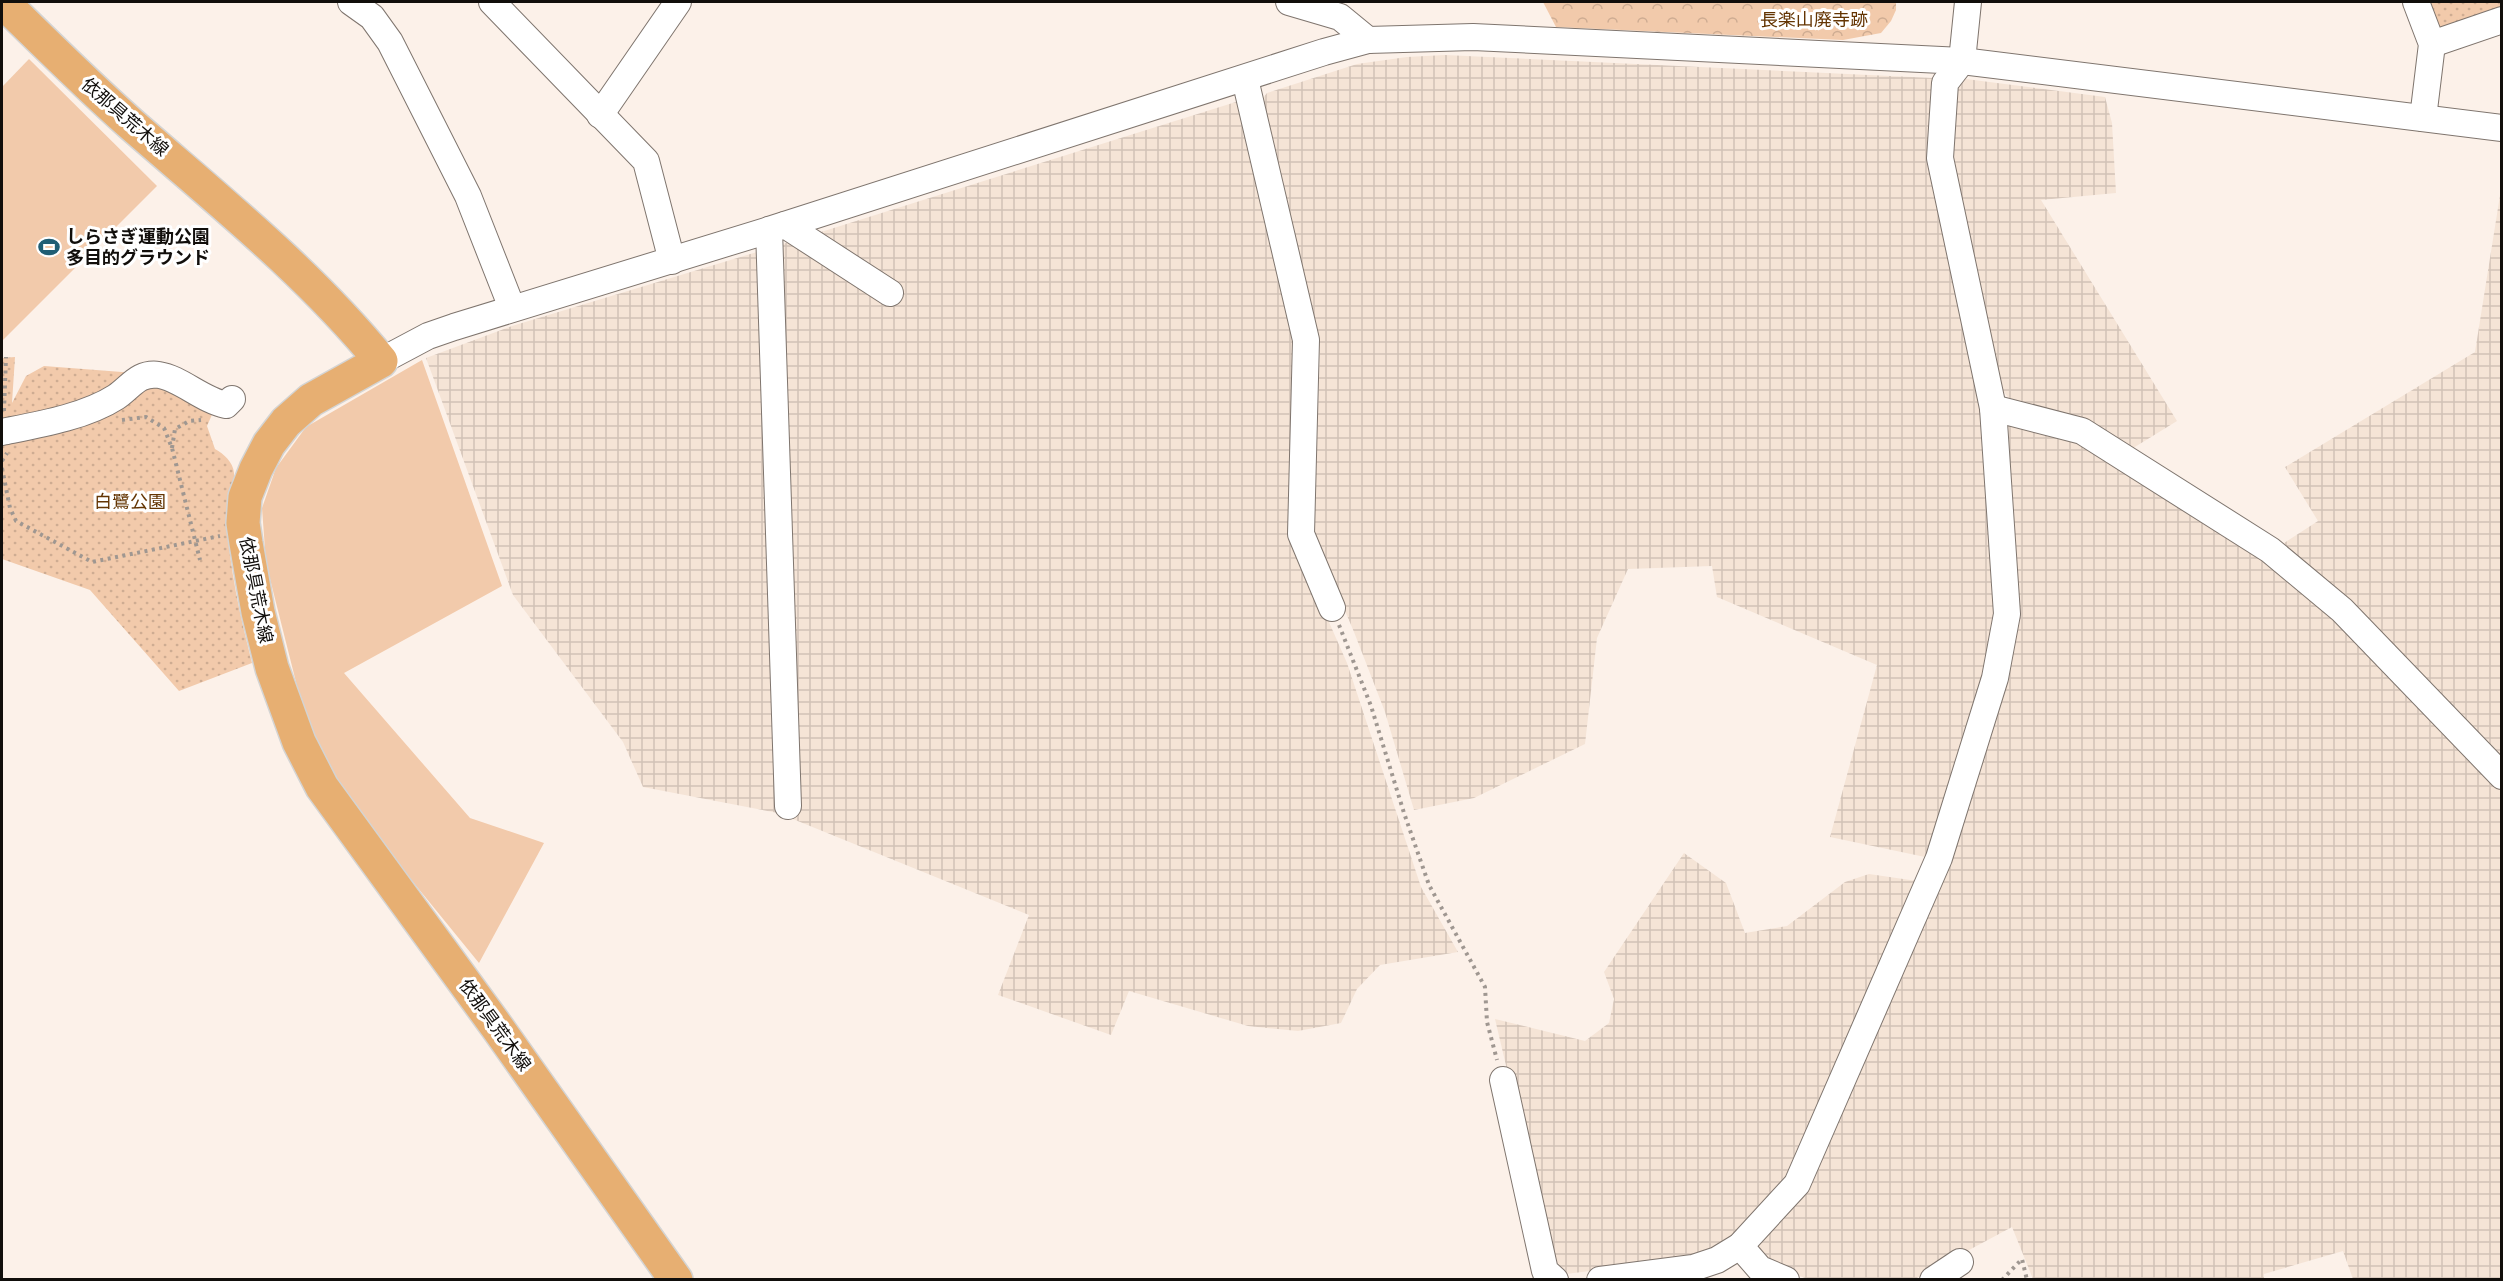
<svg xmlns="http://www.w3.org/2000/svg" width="2503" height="1281" font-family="'Space Grotesk','Noto Sans JP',sans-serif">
	<defs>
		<pattern id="industrial-grid" width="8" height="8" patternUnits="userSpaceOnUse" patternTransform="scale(1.5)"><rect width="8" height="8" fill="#f5e4d6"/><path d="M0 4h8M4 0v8" fill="none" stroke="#d1c2b6"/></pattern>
		<pattern id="grass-dots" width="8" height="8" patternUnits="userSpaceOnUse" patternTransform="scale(1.5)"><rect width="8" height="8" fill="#f2caab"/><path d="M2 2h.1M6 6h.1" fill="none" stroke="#ceac92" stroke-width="1.8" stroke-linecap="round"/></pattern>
		<pattern id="forest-crowns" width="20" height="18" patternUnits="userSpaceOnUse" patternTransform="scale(1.5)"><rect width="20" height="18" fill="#f2caab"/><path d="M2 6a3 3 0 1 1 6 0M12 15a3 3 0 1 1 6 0" fill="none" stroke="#ceac92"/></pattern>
	</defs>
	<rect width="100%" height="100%" fill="#fcf1e9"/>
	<g fill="url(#industrial-grid)">
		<path d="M1445,55L1933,78L1930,146L1982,409L2078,438L2154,484L2333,610L2501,791V1279H2353L2343,1251L2264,1274V1279H2033L2012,1227L1915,1279H1808L1768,1265L1701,1257L1566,1274L1553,1264L1495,1019L1585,1041L1609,1023L1614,999L1604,972L1684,853L1726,883L1745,933L1787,926L1845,882L1869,874L1917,881L1925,857L1830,837L1877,665L1717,597L1712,566L1628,569L1597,638L1585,744L1474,798L1414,810L1385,712L1354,632L1314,538L1320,350L1263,98L1267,93L1357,64L1407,57Z"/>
		<path d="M1966,79L2105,97L2112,123L2116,193L2041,200L2177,421L2130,450L2013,403L1996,383L1950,149L1958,82Z"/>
		<path d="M1239,101L1294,342L1292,538L1347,663L1421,887L1458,952L1380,965L1357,989L1341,1023L1298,1031L1248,1026L1129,991L1111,1035L998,995L1029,915L778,813L643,787L623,742L513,595L426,358L512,326L757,252Z"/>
		<path d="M2501,189V765L2278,547L2318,521L2285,467L2475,352Z"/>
	</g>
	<g fill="url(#grass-dots)">
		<path d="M2424,2H2501V7L2438,30Z"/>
		<path d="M15,357L12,403L26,376L44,366L135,373L113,393L2,427V358Z"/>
		<path d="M145,380L214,410L207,426L215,449C224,454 233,462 234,473C235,488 226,503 227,518C229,568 240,615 252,663L179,691L90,590L2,559V437Z"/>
	</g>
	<path fill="url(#forest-crowns)" d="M1543,2H1896V10L1891,21L1881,33L1843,40L1556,27Z"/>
	<g fill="#f2caab">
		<path d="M29,59L157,186L2,341V87Z"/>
		<path d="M422,360L502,586L344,673L470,818L544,843L479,963L391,855L320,757L297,686L266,563L262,508L276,468L306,427Z"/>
	</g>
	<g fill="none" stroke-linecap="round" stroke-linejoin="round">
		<defs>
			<g id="minor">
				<path d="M351,2L372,17L390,42L468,196L512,308"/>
				<path d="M492,2L646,161L672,261"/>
				<path d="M1289,2L1340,17L1368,40"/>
				<path d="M2416,2L2432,44L2423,118"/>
				<path d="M2432,44L2502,20"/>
				<path d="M1245,79L1306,340L1301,534L1332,608"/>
				<path d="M600,115L678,2"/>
				<path d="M785,225L890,293"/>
				<path d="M769,230L788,806"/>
				<path d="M381,361L428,336L454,327L769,230L1324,52L1368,40L1473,37L1962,61L2502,128"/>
				<path d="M1993,408L2082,431L2270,550L2342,610L2502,776"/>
				<path d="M2,432C37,425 85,417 116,397C131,387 138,372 159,375C180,378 202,400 226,405L232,399"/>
				<path d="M1503,1080L1545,1271L1555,1280"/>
				<path d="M1740,1246L1760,1269L1786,1280"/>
				<path d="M1600,1280L1693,1268L1717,1260L1740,1246L1797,1184L1939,858L1995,678L2007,614L1993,408L1940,158L1945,83L1962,61L1968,2"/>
				<path d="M1933,1280L1960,1262"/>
			</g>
			<path id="major" d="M3,2C45,43 87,85 131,124C218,200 308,272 381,361L311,400L286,422L269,444L256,469L245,497L243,523L246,543L258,612L272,668L299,742L322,787L497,1027L676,1280"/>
		</defs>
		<use href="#minor" stroke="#7f756e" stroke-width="28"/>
		<use href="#major" stroke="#d4d4d3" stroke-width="36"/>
		<g stroke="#9f9791" stroke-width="4" stroke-dasharray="3 4.5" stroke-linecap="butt">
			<path d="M4,411L6,357"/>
			<path d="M122,420L146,417L164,428L172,448L200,560"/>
			<path d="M172,448L175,429L189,421L201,420"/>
			<path d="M2,461L7,453"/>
			<path d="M2,468L10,508L16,521L92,562L220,536"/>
			<path d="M1339,625L1371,706L1404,813L1429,885L1485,987L1487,1022L1497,1060"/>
			<path d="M2002,1280L2022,1259L2027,1280"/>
		</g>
		<use href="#minor" stroke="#fff" stroke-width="26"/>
		<use href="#major" stroke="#e7af72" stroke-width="33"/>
	</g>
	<defs>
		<symbol id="stadium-bare" viewBox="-9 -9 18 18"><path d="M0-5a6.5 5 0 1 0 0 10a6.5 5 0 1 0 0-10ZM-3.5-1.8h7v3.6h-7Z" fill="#205e74" stroke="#fff" stroke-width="2.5" paint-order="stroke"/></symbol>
	</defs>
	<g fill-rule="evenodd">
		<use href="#stadium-bare" x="34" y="232" width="30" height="30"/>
	</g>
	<g text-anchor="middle" stroke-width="6" stroke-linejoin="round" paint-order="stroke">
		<g font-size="18" fill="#643503" stroke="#fff">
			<text x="1814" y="26">長楽山廃寺跡</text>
			<text x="130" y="508">白鷺公園</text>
		</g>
		<g font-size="18" fill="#110e0b" stroke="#fff">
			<text transform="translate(125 117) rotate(41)" y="6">依那具荒木線</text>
			<text transform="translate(256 590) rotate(79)" y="6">依那具荒木線</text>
			<text transform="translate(495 1025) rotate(54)" y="6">依那具荒木線</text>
		</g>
		<g font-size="18" font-weight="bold" fill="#110e0b" stroke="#fff" text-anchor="start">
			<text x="66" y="243">しらさぎ運動公園<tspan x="66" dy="21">多目的グラウンド</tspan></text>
		</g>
	</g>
	<rect width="2503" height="1281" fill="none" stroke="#110e0b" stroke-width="6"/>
</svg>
